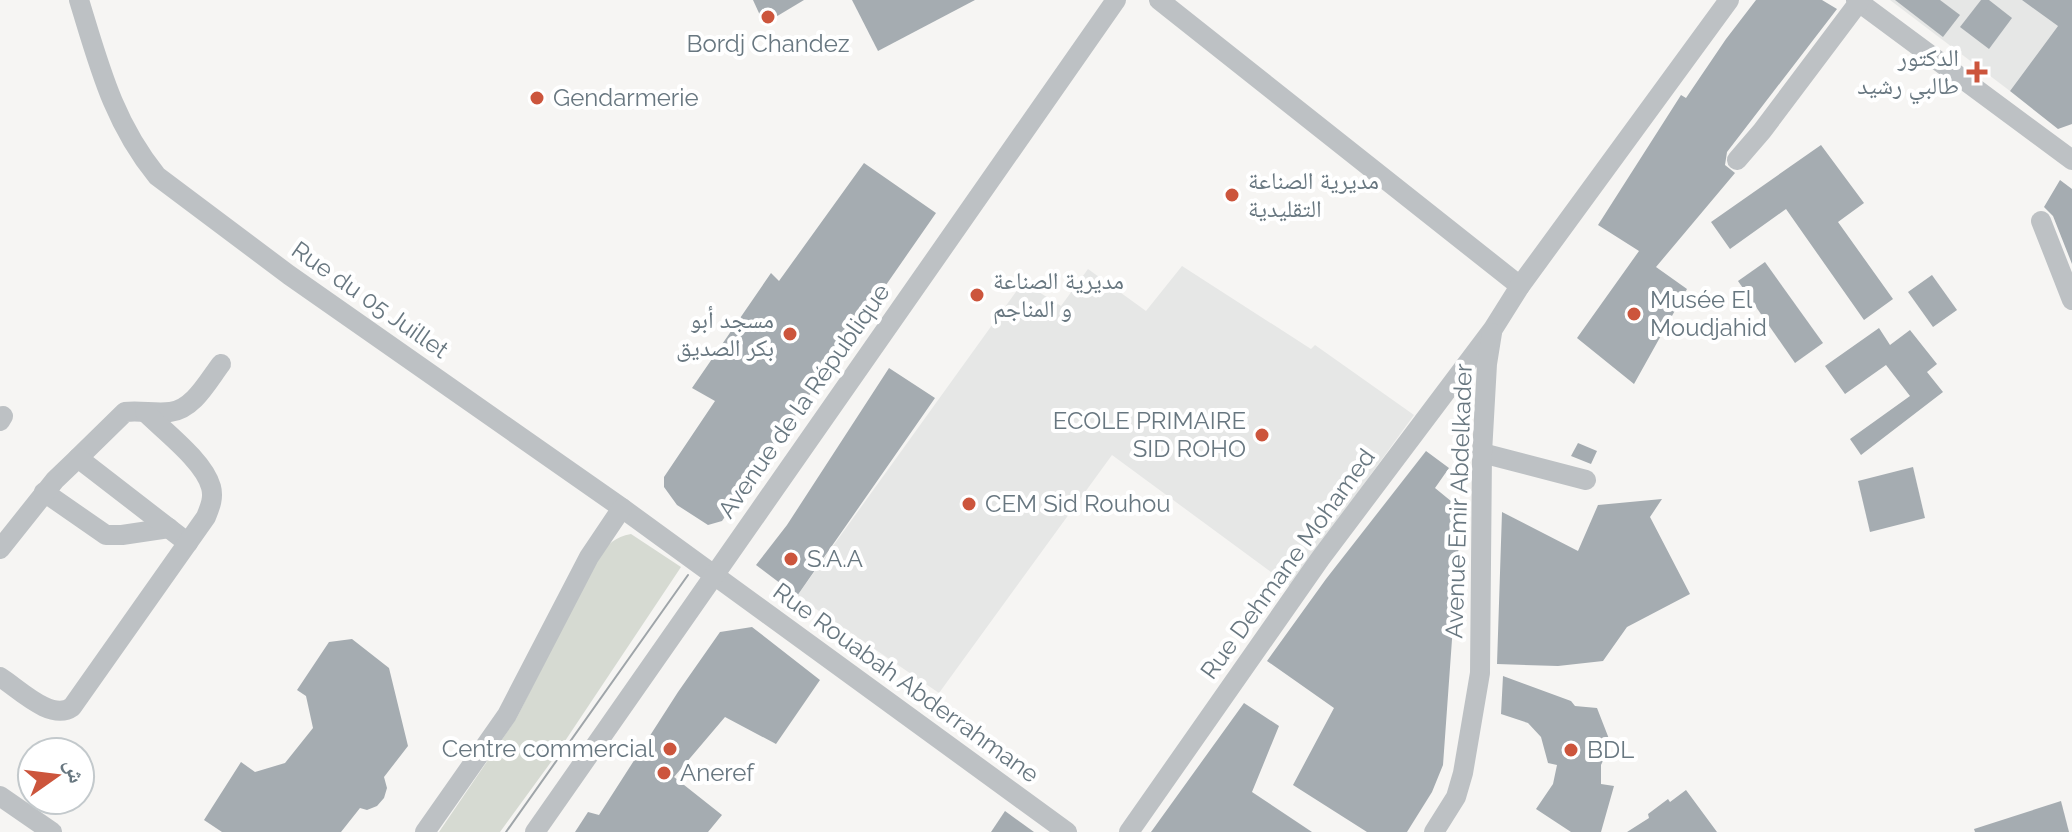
<svg xmlns="http://www.w3.org/2000/svg" width="2072" height="832" font-family="Raleway,'Noto Naskh Arabic',sans-serif">
	<rect width="100%" height="100%" fill="#f6f5f3"/>
	<g fill="#e6e7e6">
		<path d="M1890,0H2072V7L2010,91Z"/>
		<path d="M1182,266L1311,349L1315,345L1414,415L1290,586L1112,455L939,693L797,596L1023,282L1061,306L1088,269L1146,311Z"/>
	</g>
	<path fill="#d6dad2" d="M631,534L681,567L551,762L500,832H439L516,719L598,557C608,544 615,537 631,534Z"/>
	<g fill="#a5acb1">
		<path d="M753,0H804L764,24Z"/>
		<path d="M852,0H975L878,51Z"/>
		<path d="M1756,0H1822L1837,9L1727,152L1725,165L1735,173L1656,267L1687,289L1634,384L1577,338L1639,251L1598,225L1681,95L1686,98L1726,39Z"/>
		<path d="M1895,0H1940L1960,15L1943,37Z"/>
		<path d="M1981,0H1989L2012,18L1989,49L1960,27Z"/>
		<path d="M2022,0H2072V124L2058,129L2010,91L2058,26Z"/>
		<path d="M1821,145L1864,203L1838,222L1893,299L1864,320L1786,209L1730,249L1711,222Z"/>
		<path d="M864,163L936,213L722,521L708,525L677,505L664,487V477L715,401L692,388L771,273L779,281Z"/>
		<path d="M2060,180L2072,189V264L2053,216L2044,207Z"/>
		<path d="M1765,262L1823,343L1795,363L1738,281Z"/>
		<path d="M1932,275L1957,310L1933,327L1908,292Z"/>
		<path d="M1879,328L1890,345L1910,330L1937,364L1927,372L1943,392L1861,455L1850,439L1910,396L1886,365L1845,394L1825,366Z"/>
		<path d="M889,368L935,398L797,596L756,565L787,525Z"/>
		<path d="M1578,443L1597,451L1591,464L1571,456Z"/>
		<path d="M1426,451L1449,468L1435,488L1457,506L1460,528L1443,765L1432,792L1407,832H1367L1293,785L1334,708L1267,661L1326,579Z"/>
		<path d="M1913,467L1925,518L1870,532L1858,481Z"/>
		<path d="M1662,499L1650,517L1690,594L1627,627L1603,661L1558,666L1497,664L1502,512L1578,551L1598,505Z"/>
		<path d="M752,627L820,680L776,744L725,717L674,777L722,815L708,832H575L588,812L599,815L678,692L720,632Z"/>
		<path d="M352,639L389,668L408,746L384,777L387,788L384,798L377,806L367,810L360,808L341,832H222L204,820L241,762L255,772L285,763L313,728L306,696L297,690L329,642Z"/>
		<path d="M1503,676L1571,701L1575,706L1597,708L1611,744L1601,765V784L1614,786L1601,832H1571L1536,809L1553,784L1557,765L1548,763L1541,737L1528,723L1501,714Z"/>
		<path d="M1244,703L1279,726L1252,792L1312,832H1151Z"/>
		<path d="M1686,790L1717,832H1627L1649,818L1648,814L1668,799L1670,802Z"/>
		<path d="M2061,801L2069,832H1975L1974,829Z"/>
		<path d="M1005,811L1034,832H991Z"/>
	</g>
	<g fill="none" stroke-linecap="round" stroke-linejoin="round">
		<g stroke="#bdc1c4" stroke-width="20">
			<path d="M79,0C99,65 113,122 157,176L289,275L622,508L1067,832"/>
			<path d="M1159,0L1520,286"/>
			<path d="M1856,0L2072,160"/>
			<path d="M1737,160L1762,131L1859,2"/>
			<path d="M2041,221L2072,300"/>
			<path d="M0,421L3,416"/>
			<path d="M1482,453L1586,480"/>
			<path d="M78,458L125,412C140,410 155,414 170,412C193,410 208,381 221,364"/>
			<path d="M44,492L106,535H122L169,528"/>
			<path d="M0,549L55,480L78,458L188,543"/>
			<path d="M0,677C18,688 51,722 72,707L206,517C210,507 214,498 211,487C204,461 164,431 145,412"/>
			<path d="M0,796L52,832"/>
			<path d="M425,832L507,715L589,557L622,508"/>
			<path d="M535,832L1116,0"/>
			<path d="M1129,832L1320,559L1493,329L1520,286L1729,0"/>
			<path d="M1434,832L1456,797L1463,773L1480,673L1482,453L1487,364L1492,333"/>
		</g>
		<path stroke="#9fa5a9" stroke-width="2" d="M506,832L688,575"/>
	</g>
	<g fill="#cc553c" stroke="#fff" stroke-width="3">
		<circle cx="768" cy="17" r="8"/>
		<path d="M1973 60h8v8h8v8h-8v8h-8v-8h-8v-8h8z"/>
		<circle cx="537" cy="98" r="8"/>
		<circle cx="1232" cy="195" r="8"/>
		<circle cx="977" cy="295" r="8"/>
		<circle cx="1634" cy="314" r="8"/>
		<circle cx="790" cy="334" r="8"/>
		<circle cx="1262" cy="435" r="8"/>
		<circle cx="969" cy="504" r="8"/>
		<circle cx="791" cy="559" r="8"/>
		<circle cx="670" cy="749" r="8"/>
		<circle cx="1571" cy="750" r="8"/>
		<circle cx="664" cy="773" r="8"/>
	</g>
	<g text-anchor="middle" stroke-width="8" stroke-linejoin="round" paint-order="stroke">
		<g font-size="24" fill="#687780" stroke="#fff" text-anchor="start">
			<text x="768" y="52" text-anchor="middle">Bordj Chandez</text>
			<text x="1959" y="66" text-anchor="end">الدكتور<tspan x="1959" dy="28">طالبي رشيد</tspan></text>
			<text x="553" y="106">Gendarmerie</text>
			<text x="1248" y="189">مديرية الصناعة<tspan x="1248" dy="28">التقليدية</tspan></text>
			<text x="993" y="289">مديرية الصناعة<tspan x="993" dy="28">و المناجم</tspan></text>
			<text x="1650" y="308">Musée El<tspan x="1650" dy="28">Moudjahid</tspan></text>
			<text x="774" y="328" text-anchor="end">مسجد أبو<tspan x="774" dy="28">بكر الصديق</tspan></text>
			<text x="1246" y="429" text-anchor="end">ECOLE PRIMAIRE<tspan x="1246" dy="28">SID ROHO</tspan></text>
			<text x="985" y="512">CEM Sid Rouhou</text>
			<text x="807" y="567">S.A.A</text>
			<text x="654" y="757" text-anchor="end">Centre commercial</text>
			<text x="1587" y="758">BDL</text>
			<text x="680" y="781">Aneref</text>
		</g>
		<g font-size="24" fill="#687780" stroke="#fff">
			<text transform="translate(370 300) rotate(35)" y="8">Rue du 05 Juillet</text>
			<text transform="translate(804 401) rotate(-55)" y="8">Avenue de la République</text>
			<text transform="translate(1459 501) rotate(-88)" y="8">Avenue Emir Abdelkader</text>
			<text transform="translate(1288 564) rotate(-54)" y="8">Rue Dehmane Mohamed</text>
			<text transform="translate(906 683) rotate(36)" y="8">Rue Rouabah Abderrahmane</text>
		</g>
	</g>
	<g transform="translate(56 776) rotate(76)"><circle r="38" fill="#ffffff" stroke="#c3c9cc" stroke-width="2"/>
	<path d="M0-6L14 30L0 20L-14 30Z" fill="#cc553c"/>
	<text y="-12" font-size="22" font-weight="bold" text-anchor="middle" fill="#687780">ش</text>
	</g>
</svg>
